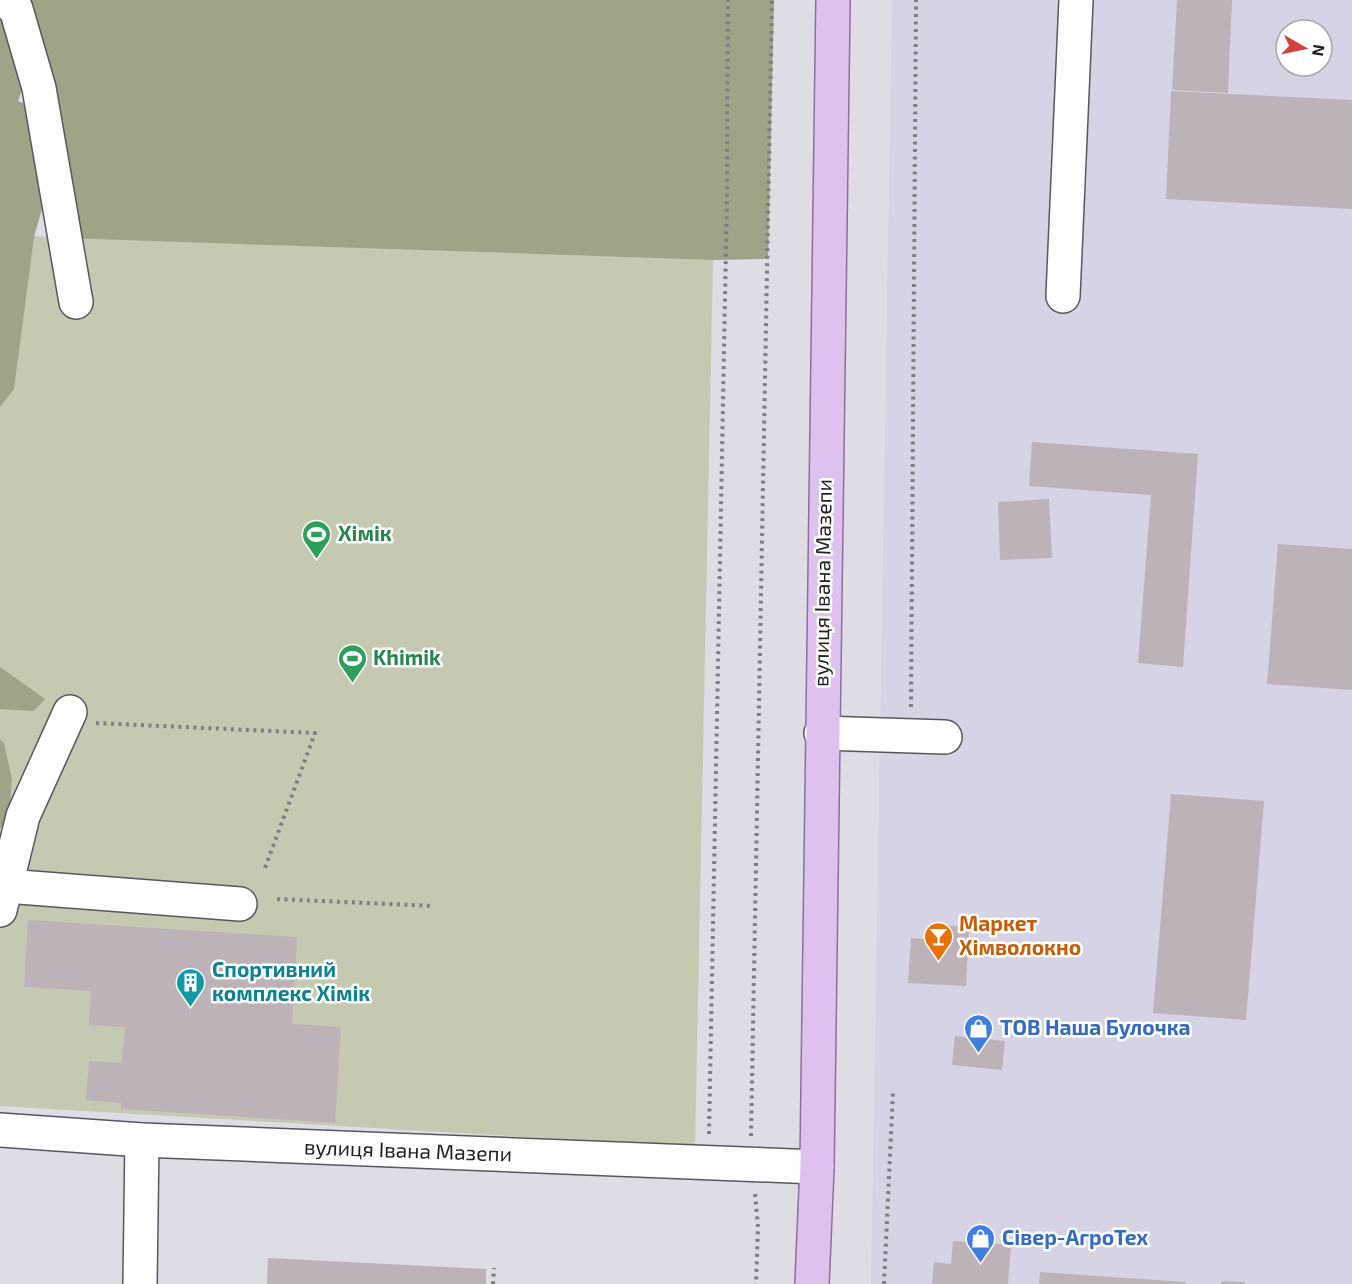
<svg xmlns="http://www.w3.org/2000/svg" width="1352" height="1284" font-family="'Exo 2',sans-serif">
	<rect width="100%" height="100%" fill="#dedde6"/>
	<path fill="#d6d3e4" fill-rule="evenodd" d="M892,0H1352V1284H871ZM1286,30H1322V66H1286Z"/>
	<path fill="#c5c9b1" d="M0,235L713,260L695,1147L0,1106Z"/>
	<g fill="#9ea487">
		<path d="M4,0H774L768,259L713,260L65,238Z"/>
		<path d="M0,4L27,76L18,101L36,109L49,184L34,237L14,389L0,407Z"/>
		<path d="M0,667L45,699L34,711L0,709Z"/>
		<path d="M0,740L4,743L12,780L8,824L0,828Z"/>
	</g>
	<g fill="#bcb2b8">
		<path d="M1177,0H1232L1228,93L1172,90Z"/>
		<path d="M1171,91L1352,100V209L1166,199Z"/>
		<path d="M1032,442L1198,454L1183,667L1138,663L1151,495L1029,486Z"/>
		<path d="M1049,499L1052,558L1000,560L998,502Z"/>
		<path d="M1278,544L1352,549V690L1267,684Z"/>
		<path d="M1171,794L1264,801L1246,1020L1153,1013Z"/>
		<path d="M28,920L297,937L292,1024L341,1027L335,1123L121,1109V1103L86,1100L89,1061L122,1063L125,1027L89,1025L91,991L24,987Z"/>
		<path d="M938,925L969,927L966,986L908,983L911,938L937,940Z"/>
		<path d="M955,1036L1005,1041L1002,1070L952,1065Z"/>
		<path d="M953,1241L1011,1245L1008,1284H932L934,1262L951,1264Z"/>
		<path d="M268,1258L486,1269V1284H267Z"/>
		<path d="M1040,1272L1186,1282L1185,1284H1039Z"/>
		<path d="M1222,1281L1245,1282V1284H1221Z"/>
	</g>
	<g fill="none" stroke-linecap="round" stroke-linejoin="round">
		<defs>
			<g id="minor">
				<path d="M4,0L16,9L39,88L76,302"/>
				<path d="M1063,296L1076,0"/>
				<path d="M821,733L945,737"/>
				<path d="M6,886L240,904"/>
				<path d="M0,910L23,816L70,712"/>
				<path d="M0,1130L142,1140L817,1167"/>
				<path d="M140,1284L142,1140"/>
			</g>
			<path id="major" d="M812,1284L817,1167L833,0"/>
		</defs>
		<use href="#minor" stroke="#58575f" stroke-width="36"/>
		<use href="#major" stroke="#8d6ea0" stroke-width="36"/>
		<g stroke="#7f7e84" stroke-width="4" stroke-dasharray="3 4.5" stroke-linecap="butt">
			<path d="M911,707L916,0"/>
			<path d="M96,723L315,733L265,868"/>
			<path d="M277,899L434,906"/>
			<path d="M709,1134L727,194L728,0"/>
			<path d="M751,1136L772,0"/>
			<path d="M755,1194L758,1227L756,1284"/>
			<path d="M493,1284L494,1268"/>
			<path d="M884,1284L893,1092"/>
		</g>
		<use href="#minor" stroke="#fff" stroke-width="33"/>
		<use href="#major" stroke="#ddc2ef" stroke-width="33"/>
	</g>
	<defs>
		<symbol id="stadium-pin" viewBox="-11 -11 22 30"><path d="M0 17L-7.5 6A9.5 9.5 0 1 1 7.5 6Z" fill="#2e9e5b" stroke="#fff"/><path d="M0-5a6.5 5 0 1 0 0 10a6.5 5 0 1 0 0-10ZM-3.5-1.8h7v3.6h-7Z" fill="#fff"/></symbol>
		<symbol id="bar-pin" viewBox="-11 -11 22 30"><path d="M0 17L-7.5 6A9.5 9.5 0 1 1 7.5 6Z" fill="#e8710a" stroke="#fff"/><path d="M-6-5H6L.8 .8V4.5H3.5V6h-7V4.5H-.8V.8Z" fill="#fff"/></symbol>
		<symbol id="building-pin" viewBox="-11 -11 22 30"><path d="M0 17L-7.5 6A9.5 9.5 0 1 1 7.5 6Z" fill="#0f9aa8" stroke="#fff"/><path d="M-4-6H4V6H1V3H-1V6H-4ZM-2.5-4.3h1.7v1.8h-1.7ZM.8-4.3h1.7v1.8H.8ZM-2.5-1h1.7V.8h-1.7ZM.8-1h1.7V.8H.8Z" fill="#fff"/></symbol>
		<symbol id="shop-pin" viewBox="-11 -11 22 30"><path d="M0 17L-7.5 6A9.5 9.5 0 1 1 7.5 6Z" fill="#3f7fe0" stroke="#fff"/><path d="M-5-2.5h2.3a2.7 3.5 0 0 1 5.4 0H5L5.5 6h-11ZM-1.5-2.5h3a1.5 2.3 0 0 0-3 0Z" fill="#fff"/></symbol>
	</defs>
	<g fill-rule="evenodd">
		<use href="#stadium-pin" x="300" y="518" width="33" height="45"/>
		<use href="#stadium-pin" x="336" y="642" width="33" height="45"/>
		<use href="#bar-pin" x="922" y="920" width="33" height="45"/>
		<use href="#building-pin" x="174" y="966" width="33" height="45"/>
		<use href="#shop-pin" x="962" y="1012" width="33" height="45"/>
		<use href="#shop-pin" x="964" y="1222" width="33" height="45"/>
	</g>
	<g text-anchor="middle" stroke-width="5" stroke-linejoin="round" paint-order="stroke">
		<g font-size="21" font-weight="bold" fill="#27864d" stroke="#fff" text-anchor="start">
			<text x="338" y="541">Хімік</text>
			<text x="373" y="665">Khimik</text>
		</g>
		<g font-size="21" fill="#201f22" stroke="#fff">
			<text transform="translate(823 583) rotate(-89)" y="7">вулиця Івана Мазепи</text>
			<text transform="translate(408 1151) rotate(2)" y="7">вулиця Івана Мазепи</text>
		</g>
		<g font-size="21" font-weight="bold" fill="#c56008" stroke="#fff" text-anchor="start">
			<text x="959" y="931">Маркет<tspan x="959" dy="24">Хімволокно</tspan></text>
		</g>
		<g font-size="21" font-weight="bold" fill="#0d838f" stroke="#fff" text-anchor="start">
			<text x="212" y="977">Спортивний<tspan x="212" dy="24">комплекс Хімік</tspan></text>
		</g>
		<g font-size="21" font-weight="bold" fill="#366cbe" stroke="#fff" text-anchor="start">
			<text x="1000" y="1035">ТОВ Наша Булочка</text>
			<text x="1002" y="1245">Сівер-АгроТех</text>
		</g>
	</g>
	<g transform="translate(1304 48) rotate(99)"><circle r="28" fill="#ffffff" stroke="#a6a5a7" stroke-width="1.5"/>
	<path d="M0-4.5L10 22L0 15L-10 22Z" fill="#d1423e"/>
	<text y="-9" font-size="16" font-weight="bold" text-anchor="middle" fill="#201f22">N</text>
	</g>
</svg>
